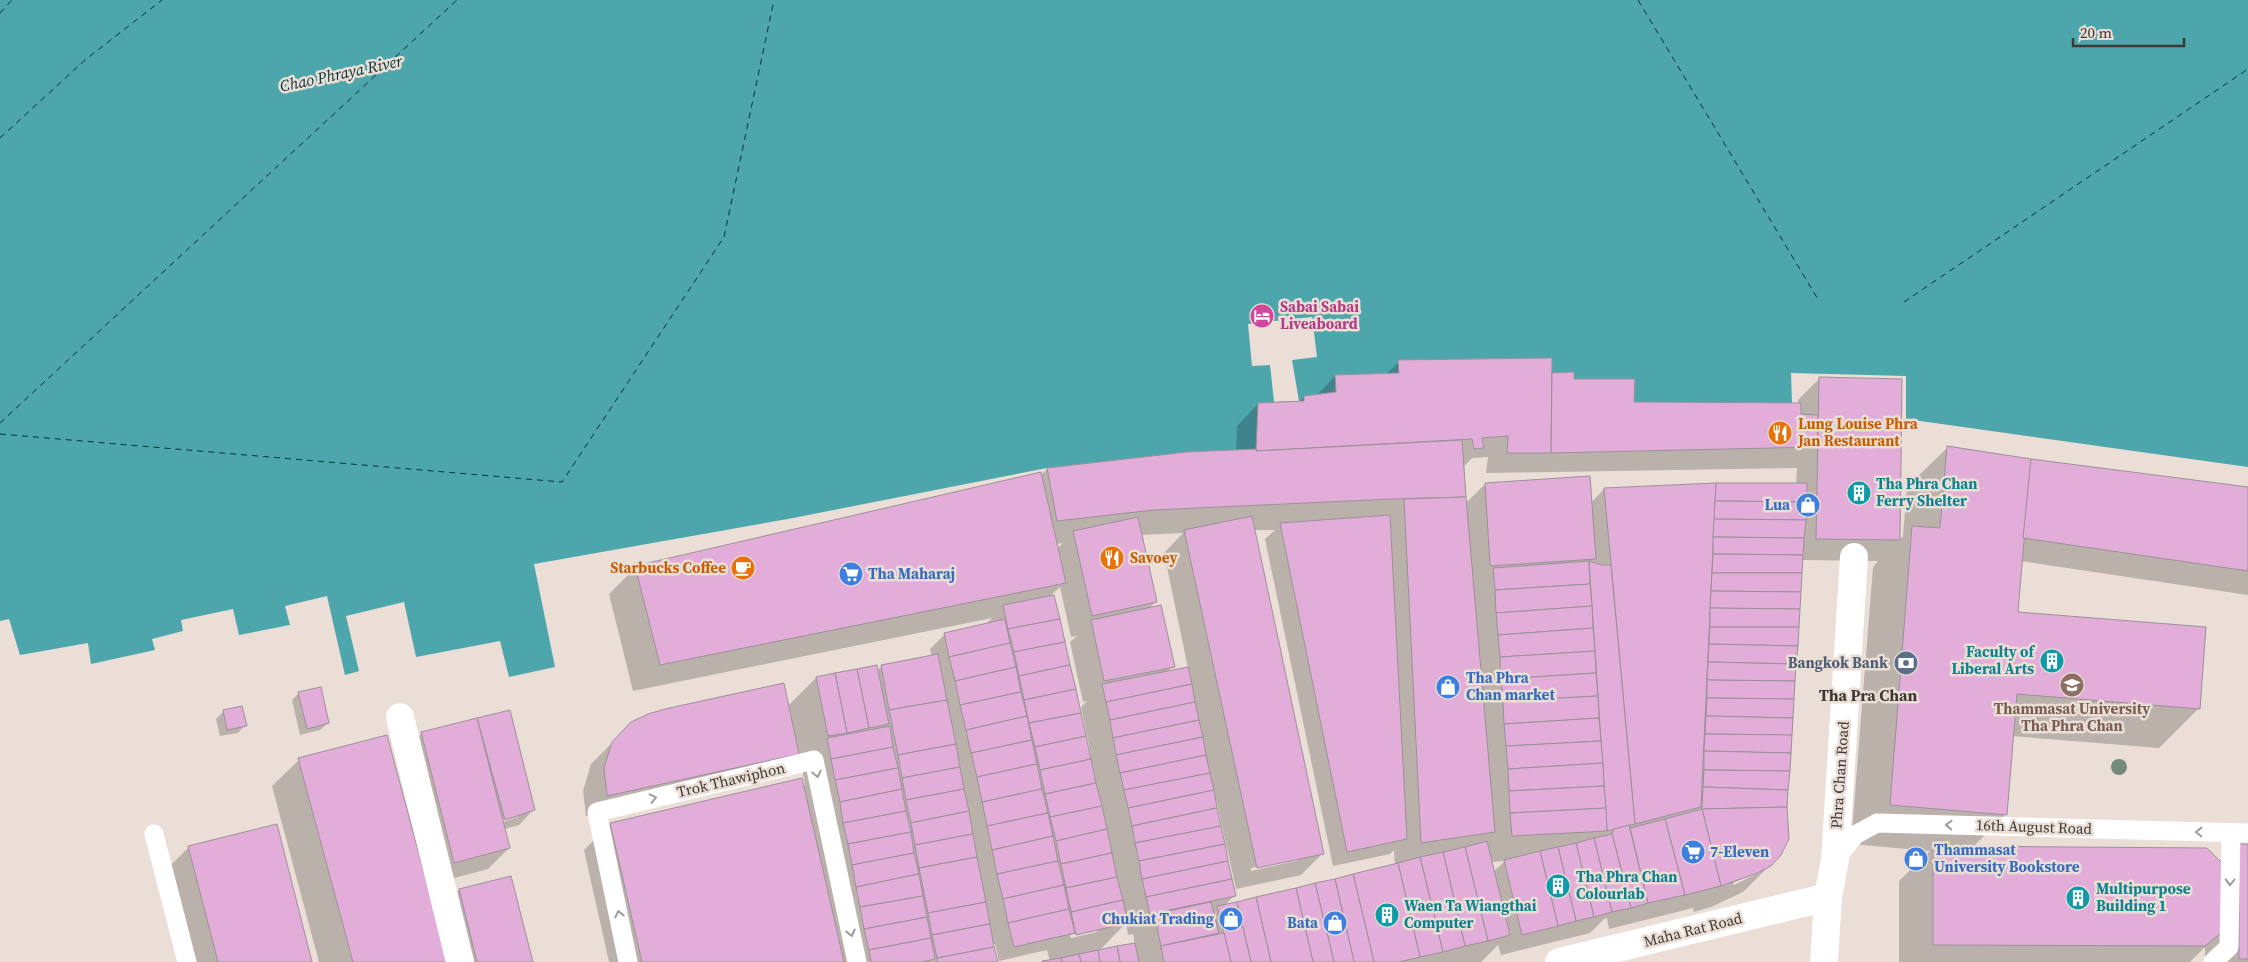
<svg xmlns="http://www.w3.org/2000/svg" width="2248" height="962" font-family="'Source Serif 4',serif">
	<rect width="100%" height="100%" fill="#eaded6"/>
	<path fill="#4ea6ad" d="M0,0H2248V467L1906,419V376L1791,373L1792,403L1634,402V379H1574V372L1552,373V358L1398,360L1399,373L1335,375L1336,392L1304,396V401L1258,403L1257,449L1187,452L1047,468L793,518L534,564L555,667L509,677L500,641L416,657L404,602L346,616L359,671L345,675L327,596L285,606L290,625L239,635L233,609L181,620L183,631L152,639L155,650L91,664L88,643L20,655L9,619L0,621Z"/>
	<path fill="#eaded6" d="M1312,317L1317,357L1292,360L1299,401L1274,402L1270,365L1252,366L1248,324Z"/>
	<g fill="#0003" fill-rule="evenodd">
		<path d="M1399,362L1551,374L1573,373V380L1632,403L1798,405V400L1819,379L1901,380L1899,541L1903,536L1907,487L1947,448L2248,488V595L2021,561L2016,613L2199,708L2159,748L2012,736L2006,814L1973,847L2221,864L2248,845V962H2205V947L2190,962H1899V881L1930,851L1851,844L1873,567L1878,561L1801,560L1770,865L1743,892L1711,907L1694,912L1693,908L1609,929L1607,918L1604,919L1590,933L1501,955L1498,945L1481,962H1046L1050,961L1047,950L999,961L995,944H993L996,962H609L584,850L610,824L805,785L799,752L776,775L586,816L583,791L591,764L632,723L788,706L816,678L877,671L881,667L932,657L930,649L945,634L985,625L992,618L633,691L609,594L636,567L1041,475L1047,469L1187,453L1236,451L1237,426L1258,404L1299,403L1304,397L1316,396L1335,376L1385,375ZM1488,457L1486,473L1797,468L1796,485L1604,489L1591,503L1485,484L1466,503L1463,467L1472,458ZM1253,530H1275L1265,539L1333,866L1390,854L1394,850L1395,865L1224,906L1234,896L1214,799H1216L1236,889L1301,875L1322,854ZM1183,533L1164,553L1188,668L1167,672L1173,666L1148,609L1156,602L1141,535ZM1063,543L1057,549L1056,544ZM1060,587L1071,637L1077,636L1070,642L1083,702L1087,701L1081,707L1091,755L1089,756L1049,597ZM1299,858V860L1251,871V868ZM1505,861L1493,872L1491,862ZM1760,869V872L1734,885L1733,883ZM1126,923L1128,935L1133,934L1135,944L1098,952ZM1097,929V932L1071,938L1070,935Z"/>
		<path d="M299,693L328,723L320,730L300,735L292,700Z"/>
		<path d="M241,707L245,725L238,733L220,736L216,719L223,712Z"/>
		<path d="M509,711L533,810L519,825L504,829L509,848L488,869L432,884L401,754L422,733ZM518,814V817L500,823L499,821Z"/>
		<path d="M299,760L447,962H319L272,786Z"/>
		<path d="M189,847L310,962H185L162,874Z"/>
		<path d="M510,877L532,962H450L438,912L459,890Z"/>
	</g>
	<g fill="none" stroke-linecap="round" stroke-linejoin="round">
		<g stroke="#053134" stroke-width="1" stroke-dasharray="6 5" stroke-linecap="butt">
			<path d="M1638,0L1819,301"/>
			<path d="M0,13L12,0"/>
			<path d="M0,138L85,60L162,0"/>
			<path d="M1904,302L2248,69"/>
			<path d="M0,423L457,0"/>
			<path d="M0,434L562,482L724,237L774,0"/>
		</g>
	</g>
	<g fill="#e3add9" stroke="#9a9098">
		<path d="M1552,358L1551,453H1507L1508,436L1482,438L1484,448L1474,449L1472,439L1256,451L1258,403L1304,401V396L1336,392L1335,375L1399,373L1398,360Z"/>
		<path d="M1574,372V379H1635L1634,402L1801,403V414L1818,415L1817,447L1551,453L1552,373Z"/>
		<path d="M1819,377L1902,379L1900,540L1816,539Z"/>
		<path d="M1462,440L1466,497L1392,499L1154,510L1057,521L1047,468L1187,452L1257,449L1256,451Z"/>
		<path d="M1947,446L2031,459L2018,612L2206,627L2200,709L2017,694L2007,815L1890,805L1912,526L1940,528Z"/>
		<path d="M2031,459L2248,487V571L2023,538Z"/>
		<path d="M1041,472L1066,583L660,665L635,566Z"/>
		<path d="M1590,476L1596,559L1490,566L1485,483Z"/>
		<path d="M1716,483L1701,807L1635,824L1604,488Z"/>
		<path d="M1716,483H1807V502L1715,501Z"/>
		<path d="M1466,497L1495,832L1421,843L1404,499Z"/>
		<path d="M1715,501L1807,502L1806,520L1714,519Z"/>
		<path d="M1390,515L1407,839L1347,852L1280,523Z"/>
		<path d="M1252,516L1324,854L1257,868L1184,530Z"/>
		<path d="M1138,517L1157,602L1092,616L1073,531Z"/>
		<path d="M1714,519L1806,520L1804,538L1713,537Z"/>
		<path d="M1713,537L1804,538L1803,555L1713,554Z"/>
		<path d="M1713,554L1803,555L1802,573H1712Z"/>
		<path d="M1589,561L1602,565H1611L1635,824L1607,831Z"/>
		<path d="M1589,561L1590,584L1495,590L1493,568Z"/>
		<path d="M1712,573H1802L1801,592L1711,591Z"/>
		<path d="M1590,584L1592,606L1496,613L1495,590Z"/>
		<path d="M1711,591L1801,592L1800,609L1710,608Z"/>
		<path d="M1054,595L1060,619L1008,629L1003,605Z"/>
		<path d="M1161,605L1175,667L1104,681L1091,620Z"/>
		<path d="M1592,606L1593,628L1498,635L1496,613Z"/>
		<path d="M1710,608L1800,609L1799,627H1710Z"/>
		<path d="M1005,619L1010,643L949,657L944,633Z"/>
		<path d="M1060,619L1065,642L1014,652L1008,629Z"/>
		<path d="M1710,627H1799L1798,646L1709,644Z"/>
		<path d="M1593,628L1595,651L1500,657L1498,635Z"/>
		<path d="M1065,642L1070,665L1019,676L1014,652Z"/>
		<path d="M1010,643L1016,667L955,681L949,657Z"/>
		<path d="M1709,644L1798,646L1796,664L1708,662Z"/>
		<path d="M1595,651L1596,673L1501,679L1500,657Z"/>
		<path d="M938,654L947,700L889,710L881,665Z"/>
		<path d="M1708,662L1796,664L1795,681L1707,680Z"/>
		<path d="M877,665L889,724L869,728L857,669Z"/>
		<path d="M1070,665L1076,689L1024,700L1019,676Z"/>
		<path d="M1016,667L1021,692L960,705L955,681Z"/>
		<path d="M1188,667L1192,684L1106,702L1102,684Z"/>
		<path d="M857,669L869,728L847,733L835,673Z"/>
		<path d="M835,673L847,733L828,736L816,677Z"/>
		<path d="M1596,673L1598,696L1503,701L1501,679Z"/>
		<path d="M1707,680L1795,681L1794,699L1707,698Z"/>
		<path d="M784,683L799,754L607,796L604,768L612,742L631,722L648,714L665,709Z"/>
		<path d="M1192,684L1195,702L1110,720L1106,702Z"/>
		<path d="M321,687L329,723L307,729L298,692Z"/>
		<path d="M1076,689L1081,713L1029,723L1024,700Z"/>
		<path d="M1021,692L1027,716L966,730L960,705Z"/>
		<path d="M1598,696L1599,718L1504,724L1503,701Z"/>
		<path d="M1707,698L1794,699L1793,718L1706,716Z"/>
		<path d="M947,700L956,744L898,755L889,710Z"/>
		<path d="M1195,702L1199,720L1113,738L1110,720Z"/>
		<path d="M242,706L247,726L227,730L223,710Z"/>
		<path d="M510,710L535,810L505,820L477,718Z"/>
		<path d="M1081,713L1086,736L1035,747L1029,723Z"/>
		<path d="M1027,716L1032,740L971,753L966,730Z"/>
		<path d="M1706,716L1793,718L1792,735L1705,734Z"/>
		<path d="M477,718L510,848L454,863L421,732Z"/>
		<path d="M1599,718L1601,741L1506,746L1504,724Z"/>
		<path d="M1199,720L1203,737L1116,755L1113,738Z"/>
		<path d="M890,726L893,747L831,759L827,738Z"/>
		<path d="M1705,734L1792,735L1791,753L1704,751Z"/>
		<path d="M387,735L448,962H353L298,758Z"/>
		<path d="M1086,736L1091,759L1040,770L1035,747Z"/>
		<path d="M1203,737L1206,755L1120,773L1116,755Z"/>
		<path d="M1032,740L1037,764L977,777L971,753Z"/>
		<path d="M1601,741L1603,763L1508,769L1506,746Z"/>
		<path d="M956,744L960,767L902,778L898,755Z"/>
		<path d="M893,747L898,768L835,780L831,759Z"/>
		<path d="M1704,751L1791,753L1790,771L1704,770Z"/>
		<path d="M1206,755L1210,773L1124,790L1120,773Z"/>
		<path d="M1091,759L1096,783L1045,794L1040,770Z"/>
		<path d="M1603,763L1604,786L1509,791L1508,769Z"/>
		<path d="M1037,764L1042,789L982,802L977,777Z"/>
		<path d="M960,767L964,789L906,800L902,778Z"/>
		<path d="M898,768L902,789L840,802L835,780Z"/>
		<path d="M1704,770L1790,771L1788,790L1703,787Z"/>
		<path d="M1210,773L1214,790L1128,808L1124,790Z"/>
		<path d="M802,778L844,962H642L610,823Z"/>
		<path d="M1096,783L1102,806L1050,817L1045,794Z"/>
		<path d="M1604,786L1606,808L1510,813L1509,791Z"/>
		<path d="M1703,787L1788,790L1787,807L1702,809Z"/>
		<path d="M902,789L906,811L843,823L840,802Z"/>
		<path d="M964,789L969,811L911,823L906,800Z"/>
		<path d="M1042,789L1048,813L987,826L982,802Z"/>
		<path d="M1214,790L1217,808L1132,826L1128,808Z"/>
		<path d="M1102,806L1107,829L1056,841L1050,817Z"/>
		<path d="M1787,807L1789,839L1781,855L1771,866L1755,874L1721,886L1702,809Z"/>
		<path d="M1217,808L1221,826L1135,843L1132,826Z"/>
		<path d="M1606,808L1607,831L1512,836L1510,813Z"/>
		<path d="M1702,809L1721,886L1685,895L1665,819Z"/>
		<path d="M906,811L911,832L848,844L843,823Z"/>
		<path d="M969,811L973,834L915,845L911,823Z"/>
		<path d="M1048,813L1053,836L992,850L987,826Z"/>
		<path d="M1665,819L1685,895L1648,903L1630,828Z"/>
		<path d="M277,824L312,962H218L188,846Z"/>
		<path d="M1629,825L1648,903L1631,908L1612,834L1614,829Z"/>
		<path d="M1221,826L1225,844L1139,861L1135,843Z"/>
		<path d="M1107,829L1112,853L1061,864L1056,841Z"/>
		<path d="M911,832L914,853L852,865L848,844Z"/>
		<path d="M973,834L977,857L919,868L915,845Z"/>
		<path d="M1612,834L1631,908L1612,912L1594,838Z"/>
		<path d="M1053,836L1058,861L997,874L992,850Z"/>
		<path d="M1594,838L1612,912L1594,917L1576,843Z"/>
		<path d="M1487,841L1510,935L1488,941L1465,847Z"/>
		<path d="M1576,843L1594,917L1576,921L1558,847Z"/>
		<path d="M1225,844L1228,861L1142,879L1139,861Z"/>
		<rect x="2239" y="844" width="9" height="115"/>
		<path d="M1933,846L2207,848L2223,864L2221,933L2205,946L1933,945Z"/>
		<path d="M1465,847L1488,941L1465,946L1443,852Z"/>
		<path d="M1558,847L1576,921L1558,926L1540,851Z"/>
		<path d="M1540,851L1558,926L1522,935L1504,860Z"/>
		<path d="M1443,852L1465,946L1443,952L1420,857Z"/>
		<path d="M914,853L919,874L856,887L852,865Z"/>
		<path d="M1112,853L1117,877L1066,888L1061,864Z"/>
		<path d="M977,857L986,902L928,913L919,868Z"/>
		<path d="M1420,857L1443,952L1420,957L1398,863Z"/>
		<path d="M1058,861L1064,885L1003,899L997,874Z"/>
		<path d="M1228,861L1232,879L1146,897L1142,879Z"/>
		<path d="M1398,863L1420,957L1399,962H1374L1353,874Z"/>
		<path d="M919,874L923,896L860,907L856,887Z"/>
		<path d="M1353,874L1374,962H1354L1335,879Z"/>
		<path d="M511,876L533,962H477L459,889Z"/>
		<path d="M1117,877L1123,900L1071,912L1066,888Z"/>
		<path d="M1232,879L1236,896L1150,914L1146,897Z"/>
		<path d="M1335,879L1354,962H1334L1315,883Z"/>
		<path d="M1315,883L1334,962H1313L1296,888Z"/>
		<path d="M1064,885L1069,909L1008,923L1003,899Z"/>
		<path d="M1296,888L1313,962H1271L1256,897Z"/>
		<path d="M923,896L927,917L864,929L860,907Z"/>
		<path d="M1256,897L1271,962H1251L1237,902Z"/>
		<path d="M1123,900L1128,923L1076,935L1071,912Z"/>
		<path d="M986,902L990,924L932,935L928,913Z"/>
		<path d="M1211,902L1219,933L1161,946L1154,914Z"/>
		<path d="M1237,902L1251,962H1231L1217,906Z"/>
		<path d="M1069,909L1075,933L1014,947L1008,923Z"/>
		<path d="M927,917L931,938L869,950L864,929Z"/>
		<path d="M990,924L994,947L937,958L932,935Z"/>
		<path d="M1224,933L1231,962H1164L1161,946Z"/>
		<path d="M931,938L935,959L922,962H871L869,950Z"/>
		<path d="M1135,943L1139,962H1120L1117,946Z"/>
		<path d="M1117,946L1120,962H1100L1098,950Z"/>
		<path d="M994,947L998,962H937V958Z"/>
		<path d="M1098,950L1100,962H1081L1079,954Z"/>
		<path d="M1079,954L1081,962H1062L1061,958Z"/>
		<path d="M1061,958L1062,962H1042V961Z"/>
	</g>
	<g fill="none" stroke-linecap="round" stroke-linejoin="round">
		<g stroke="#fff" stroke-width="19">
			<path d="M154,834L187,962"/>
			<path d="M1835,860L1855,835L1877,823L2248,833"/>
			<path d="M628,962L597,812L814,760L857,962"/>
			<path d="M2213,962L2229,947L2231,833"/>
		</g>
		<g stroke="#fff" stroke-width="28">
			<path d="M400,717L460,962"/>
			<path d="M1828,897L1835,860L1854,557"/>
		</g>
		<path stroke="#fff" stroke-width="28" d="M1559,962L1828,897L1824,962"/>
	</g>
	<circle fill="#748a78" cx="2119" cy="767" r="8"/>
	<defs><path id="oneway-chevron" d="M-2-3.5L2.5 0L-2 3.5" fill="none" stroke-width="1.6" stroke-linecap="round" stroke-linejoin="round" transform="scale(1.25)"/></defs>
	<g stroke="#9e9c9a">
		<use href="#oneway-chevron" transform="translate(817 774) rotate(78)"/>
		<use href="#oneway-chevron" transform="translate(653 798) rotate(-13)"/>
		<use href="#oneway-chevron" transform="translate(1949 825) rotate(-178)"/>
		<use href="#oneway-chevron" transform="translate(2199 832) rotate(-179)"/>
		<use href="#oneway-chevron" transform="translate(2230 882) rotate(91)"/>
		<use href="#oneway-chevron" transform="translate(619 914) rotate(-102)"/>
		<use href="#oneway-chevron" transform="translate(851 933) rotate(78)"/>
	</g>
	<defs>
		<symbol id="hotel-disc" viewBox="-11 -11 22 22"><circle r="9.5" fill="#d1479c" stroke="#eaded6"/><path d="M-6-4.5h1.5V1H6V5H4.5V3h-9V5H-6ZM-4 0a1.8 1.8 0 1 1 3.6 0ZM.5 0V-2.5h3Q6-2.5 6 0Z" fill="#fff"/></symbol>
		<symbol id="restaurant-disc" viewBox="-11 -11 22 22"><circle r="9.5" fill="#e8710a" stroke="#eaded6"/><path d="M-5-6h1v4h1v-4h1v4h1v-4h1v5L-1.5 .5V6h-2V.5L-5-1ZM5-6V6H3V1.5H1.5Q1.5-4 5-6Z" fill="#fff"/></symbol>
		<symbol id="building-disc" viewBox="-11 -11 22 22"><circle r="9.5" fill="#0f9aa8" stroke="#eaded6"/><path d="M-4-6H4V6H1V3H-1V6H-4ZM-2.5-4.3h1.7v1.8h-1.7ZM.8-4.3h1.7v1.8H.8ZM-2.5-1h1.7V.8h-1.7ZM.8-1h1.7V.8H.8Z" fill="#fff"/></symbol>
		<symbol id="shop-disc" viewBox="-11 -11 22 22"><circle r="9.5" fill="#3f7fe0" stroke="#eaded6"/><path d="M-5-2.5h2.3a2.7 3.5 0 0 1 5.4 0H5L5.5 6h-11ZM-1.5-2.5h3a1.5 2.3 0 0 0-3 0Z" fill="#fff"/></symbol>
		<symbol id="cafe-disc" viewBox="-11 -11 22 22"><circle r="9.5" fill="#e8710a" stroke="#eaded6"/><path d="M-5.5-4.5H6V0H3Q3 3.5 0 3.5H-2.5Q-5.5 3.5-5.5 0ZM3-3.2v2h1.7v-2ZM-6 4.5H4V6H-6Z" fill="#fff"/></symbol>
		<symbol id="supermarket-disc" viewBox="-11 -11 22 22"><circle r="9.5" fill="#3f7fe0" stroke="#eaded6"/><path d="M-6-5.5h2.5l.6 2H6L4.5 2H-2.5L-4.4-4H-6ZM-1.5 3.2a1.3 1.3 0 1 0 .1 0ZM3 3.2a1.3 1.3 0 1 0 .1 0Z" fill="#fff"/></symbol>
		<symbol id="bank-disc" viewBox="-11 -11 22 22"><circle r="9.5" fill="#5c6f8a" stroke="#eaded6"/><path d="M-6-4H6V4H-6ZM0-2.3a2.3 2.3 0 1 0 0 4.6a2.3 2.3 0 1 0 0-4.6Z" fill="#fff"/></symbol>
		<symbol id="university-disc" viewBox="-11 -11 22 22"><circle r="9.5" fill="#8d6e63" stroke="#eaded6"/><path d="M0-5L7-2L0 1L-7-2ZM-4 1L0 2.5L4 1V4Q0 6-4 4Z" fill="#fff"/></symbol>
	</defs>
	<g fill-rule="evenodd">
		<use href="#hotel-disc" x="1248" y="302" width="28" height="28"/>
		<use href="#restaurant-disc" x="1766" y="419" width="28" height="28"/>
		<use href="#building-disc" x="1845" y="479" width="28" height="28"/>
		<use href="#shop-disc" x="1794" y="491" width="28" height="28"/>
		<use href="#restaurant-disc" x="1098" y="544" width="28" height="28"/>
		<use href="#cafe-disc" x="729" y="554" width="28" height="28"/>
		<use href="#supermarket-disc" x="837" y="560" width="28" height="28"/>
		<use href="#building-disc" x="2038" y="647" width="28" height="28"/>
		<use href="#bank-disc" x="1892" y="649" width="28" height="28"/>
		<use href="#university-disc" x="2058" y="671" width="28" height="28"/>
		<use href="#shop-disc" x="1434" y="673" width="28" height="28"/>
		<use href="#supermarket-disc" x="1679" y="838" width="28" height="28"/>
		<use href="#shop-disc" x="1902" y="845" width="28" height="28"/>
		<use href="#building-disc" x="1544" y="872" width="28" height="28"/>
		<use href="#building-disc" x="2064" y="884" width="28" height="28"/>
		<use href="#building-disc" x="1373" y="901" width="28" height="28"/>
		<use href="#shop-disc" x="1217" y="905" width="28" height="28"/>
		<use href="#shop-disc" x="1321" y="909" width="28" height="28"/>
	</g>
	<g text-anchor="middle" stroke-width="5" stroke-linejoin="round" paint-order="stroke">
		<g font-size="15" font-weight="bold" fill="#b23c85" stroke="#eaded6" text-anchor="start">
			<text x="1280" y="312">Sabai Sabai<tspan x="1280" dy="17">Liveaboard</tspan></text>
		</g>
		<g font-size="15" font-weight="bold" fill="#c56008" stroke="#eaded6" text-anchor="start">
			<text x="1798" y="429">Lung Louise Phra<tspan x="1798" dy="17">Jan Restaurant</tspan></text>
			<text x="1130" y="563">Savoey</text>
			<text x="726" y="573" text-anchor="end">Starbucks Coffee</text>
		</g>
		<g font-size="15" font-weight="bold" fill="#0d838f" stroke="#eaded6" text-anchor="start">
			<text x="1876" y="489">Tha Phra Chan<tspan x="1876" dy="17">Ferry Shelter</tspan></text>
			<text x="2034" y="657" text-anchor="end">Faculty of<tspan x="2034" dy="17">Liberal Arts</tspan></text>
			<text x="1576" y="882">Tha Phra Chan<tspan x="1576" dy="17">Colourlab</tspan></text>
			<text x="2096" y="894">Multipurpose<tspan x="2096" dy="17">Building 1</tspan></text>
			<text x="1404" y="911">Waen Ta Wiangthai<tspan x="1404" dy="17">Computer</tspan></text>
		</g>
		<g font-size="15" font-weight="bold" fill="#366cbe" stroke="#eaded6" text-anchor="start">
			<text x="1790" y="510" text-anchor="end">Lua</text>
			<text x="868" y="579">Tha Maharaj</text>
			<text x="1466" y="683">Tha Phra<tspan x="1466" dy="17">Chan market</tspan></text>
			<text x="1934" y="855">Thammasat<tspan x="1934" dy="17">University Bookstore</tspan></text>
			<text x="1710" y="857">7-Eleven</text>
			<text x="1214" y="924" text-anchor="end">Chukiat Trading</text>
			<text x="1318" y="928" text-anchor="end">Bata</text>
		</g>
		<g font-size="15" font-weight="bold" fill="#4e5e75" stroke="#eaded6" text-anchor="end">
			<text x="1888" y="668">Bangkok Bank</text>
		</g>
		<g font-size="15" font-weight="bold" fill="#785e54" stroke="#eaded6">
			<text x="2072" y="714">Thammasat University<tspan x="2072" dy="17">Tha Phra Chan</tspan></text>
		</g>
		<g font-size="15" fill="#3d3935" stroke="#eaded6">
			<text transform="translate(1840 775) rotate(-86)" y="5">Phra Chan Road</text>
			<text transform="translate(731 780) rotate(-13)" y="5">Trok Thawiphon</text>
			<text transform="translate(2034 827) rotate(2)" y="5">16th August Road</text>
			<text transform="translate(1693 930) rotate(-14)" y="5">Maha Rat Road</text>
		</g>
		<g font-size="16" font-style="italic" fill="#053134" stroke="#eaded6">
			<text transform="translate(341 73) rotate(-12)" y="6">Chao Phraya River</text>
		</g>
		<g font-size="16" font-weight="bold" fill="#3d3935" stroke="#eaded6">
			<text x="1868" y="701">Tha Pra Chan</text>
		</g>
	</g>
	<path d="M2073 38v8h111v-8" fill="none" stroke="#3d3935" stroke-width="2.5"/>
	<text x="2080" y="38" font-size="15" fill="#3d3935" stroke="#eaded6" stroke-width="4" paint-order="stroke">20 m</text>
</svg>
